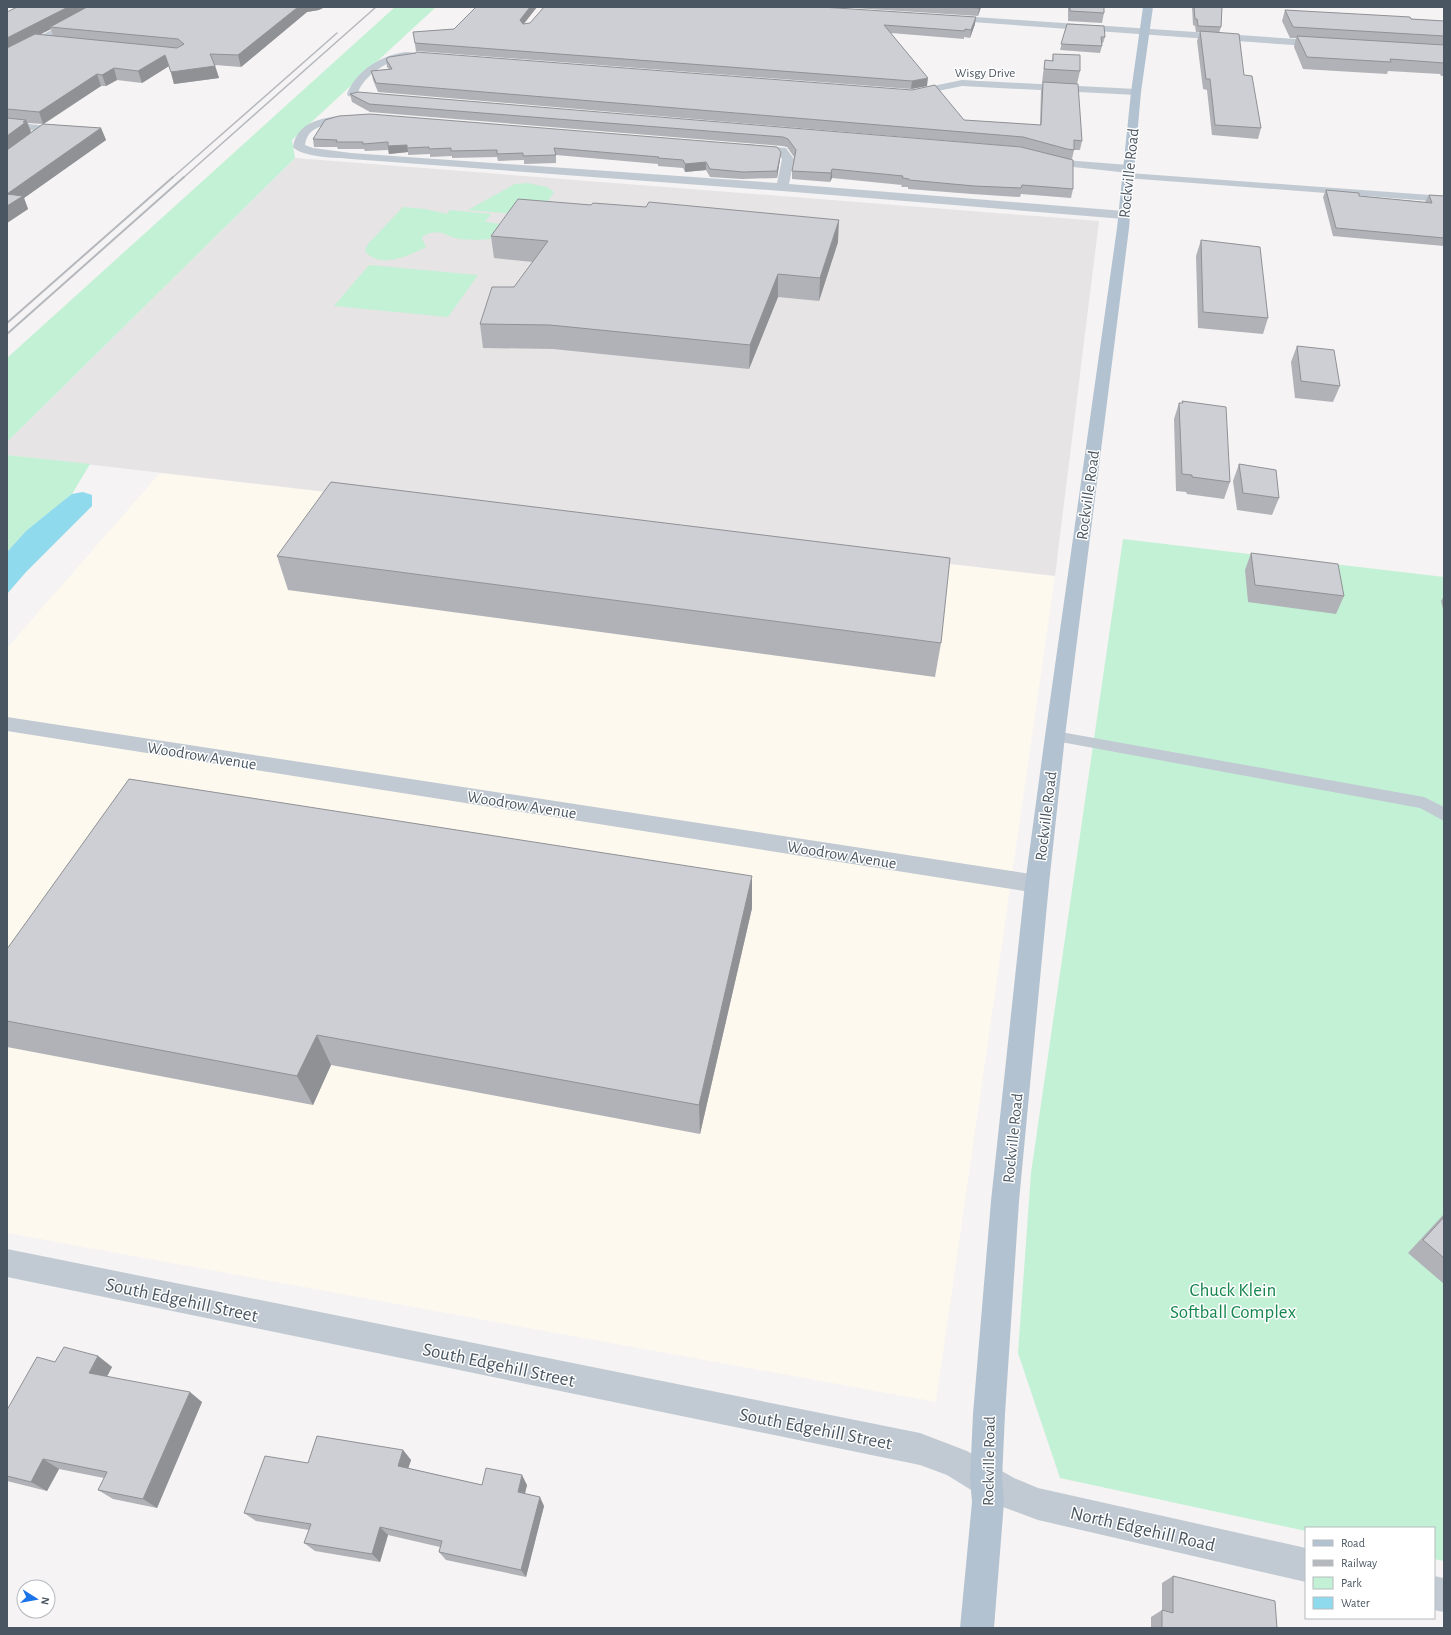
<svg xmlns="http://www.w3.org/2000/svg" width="1451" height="1635" font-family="'Alegreya Sans',sans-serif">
	<rect width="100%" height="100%" fill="#f5f3f3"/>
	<path fill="#fdf9ef" d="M160,473L1055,576L936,1402L7,1233V648Z"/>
	<path fill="#e6e4e5" d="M295,158L1099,221L1055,576L7,455V442Z"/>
	<g fill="#c3f1d5">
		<path d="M395,7H436L292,140L295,158L7,442V358Z"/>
		<path d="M527,183L547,187L554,192L538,216L468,210L515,184Z"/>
		<path d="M403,207L425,209L447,214L450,210L491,214L485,222L501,224L490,239C481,240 470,240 460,239C445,237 441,227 423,236L422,239L426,247C410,255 380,270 365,251L368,244Z"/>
		<path d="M369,265L478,275L448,317L334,306Z"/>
		<path d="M7,455L90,464L72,494L26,531L7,552Z"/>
		<path d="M1123,539L1444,577V1561L1434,1559V1528H1306V1531L1060,1478L1018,1353L1031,1173Z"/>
	</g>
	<path fill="#90daee" d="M83,492L92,495V506L26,572L7,594V552L26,531L58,505L72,494Z"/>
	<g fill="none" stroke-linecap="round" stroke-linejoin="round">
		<g fill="#c1cad2" fill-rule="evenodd">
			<path d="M1129,173L1444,196V202L1126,178L1125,176Z"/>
			<path d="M1055,731L1424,797L1444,807V821L1420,808L1050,740L1047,736L1050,732Z"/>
		</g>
		<g fill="#c1cad2" fill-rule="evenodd">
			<path d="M96,7H108L7,60V53Z"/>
			<path d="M946,15L1325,41L1330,44L1325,47L1278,44L943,20L941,18Z"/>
			<path d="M406,52L434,54L439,57C432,64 415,57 405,58C388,60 365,75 358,92L386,96L387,98L386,100L382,101L348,96L347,94C356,71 381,55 406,52Z"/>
			<path d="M962,80L1136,89L1141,92L1136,95L962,86L909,97L904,94L909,91Z"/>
			<path d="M353,115L358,118L357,120C339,125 308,120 305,145L313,148L351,153L777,183L782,159L778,153L744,149L742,147L744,145L748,144L786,148L794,159L789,184L1124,211L1128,212L1130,215L1128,218L1124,219L782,191L351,159C338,158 301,157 293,147C297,119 330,116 353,115Z"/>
			<path d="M7,122L49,126L55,129L49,132L7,128Z"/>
			<path d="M1045,155L1064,160L1129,165L1133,167L1135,169L1133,171L1129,173L1064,166L1041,160L1039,158L1041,156Z"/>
			<path d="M7,717L1037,875L1045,878L1049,884L1045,890L1037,893L7,731Z"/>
			<path d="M7,1249L920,1433L967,1451L1014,1478L1038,1488L1306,1548V1582L1038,1520L992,1503L947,1475L920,1465L7,1277Z"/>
			<path d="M1434,1576L1444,1578V1612L1434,1610Z"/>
		</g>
		<path fill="#b3c2d1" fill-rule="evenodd" d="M1143,7H1153L1141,92L1129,228L1065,736L1049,884L1019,1201L1005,1414L1002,1479L1004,1502L994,1628H960L972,1502L970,1479L973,1414L991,1201L1025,884L1045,736L1117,228L1131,92Z"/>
		<g stroke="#b5b8bd" stroke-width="1.5">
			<path d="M172,178L337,33"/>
			<path d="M183,178L376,7"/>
		</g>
		<g stroke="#b5b8bd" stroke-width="2">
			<path d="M7,323L173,177"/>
			<path d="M7,334L184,177"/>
		</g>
	</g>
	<g fill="#b0b2b7" fill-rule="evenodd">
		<path d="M537,7L524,24H975L970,38L964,37V39L891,33L927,86L911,89L416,51L413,32L454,29Z"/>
		<path d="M838,7H981L978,16Z"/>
		<path d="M1068,7H1104V13L1102,23L1068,21Z"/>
		<path d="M1192,7H1222L1221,27L1219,33L1244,75L1261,128L1258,139L1212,135L1207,90L1203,89L1197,41L1200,32H1196L1195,26L1193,25Z"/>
		<path d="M319,10L307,12L241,67L215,65L219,78L174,84L169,66L142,83L117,80L106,86H101L44,124L101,128L106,140L24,198L28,209L7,223V12ZM51,29L53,36L39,35ZM28,123L43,124L30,133L31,132Z"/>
		<path d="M1285,10L1444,21V76H1441L1440,74L1388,71L1387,74L1303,69L1294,47L1296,38H1290L1282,21Z"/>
		<path d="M1067,24L1105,37L1103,43H1102V46L1100,53L1060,50Z"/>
		<path d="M1053,54L1080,71L1077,84L1082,141L1080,150H1074L1072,159H1069L1073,189L1071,198L1021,194L1020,197L972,194L908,189V187H901L902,185L832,178L830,182L792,179V171L794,157L787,147L782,146L370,112L352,102L350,94L1041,152L1021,147L378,92L373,80L371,71L389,69L387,67L386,59L964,120L1040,125L1041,91L1043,83H1042L1043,74L1045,60L1052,61Z"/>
		<path d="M325,120L780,159L777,178L742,179L710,177L706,170L685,172L683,168L658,166V164L556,155V163L524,164V160L498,161L497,157L452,158V156L430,157V154L408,155V152L389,154L388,150L365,151L364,149H338L337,147H314L313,139Z"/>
		<path d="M1326,190L1359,196L1425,202L1429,195L1444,196V246L1333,236L1323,197Z"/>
		<path d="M491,236L838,242L819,301L778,297L749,369L553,349L483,348L480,324L514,287L533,262L494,258Z"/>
		<path d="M1201,240L1268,318L1263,334L1198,328L1196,256Z"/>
		<path d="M1297,346L1340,386L1333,402L1295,398L1291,362Z"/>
		<path d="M1182,401L1230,482L1224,499L1187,494L1186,492L1176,491L1174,419L1179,403H1182Z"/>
		<path d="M1239,464L1279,498L1272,515L1237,510L1233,481Z"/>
		<path d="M1251,553L1344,596L1336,614L1248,602L1245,570Z"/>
		<path d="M277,556L941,643L935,677L288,590Z"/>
		<path d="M1444,596V613L1441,601Z"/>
		<path d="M752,908L700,1134L331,1065L313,1105L7,1047V949Z"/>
		<path d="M1444,1214V1284L1408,1253Z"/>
		<path d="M98,1356L112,1367L107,1376L202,1402L157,1508L113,1499L98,1490L104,1478L59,1469L47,1491L7,1481V1410L55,1362Z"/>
		<path d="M403,1450L411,1460L408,1468L482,1485H527L525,1493L544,1506L526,1577L446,1560L439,1552L440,1547L388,1535L380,1562L315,1551L304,1543L309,1530L256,1521L244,1513L308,1463Z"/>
		<path d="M1173,1576L1277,1628H1151V1617L1162,1610V1583Z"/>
	</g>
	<g fill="#909195">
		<path d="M68,7H93L50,27L51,29L7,51V38Z"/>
		<path d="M298,7H325L319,10L307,12L241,67L238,55Z"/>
		<path d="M530,7H537L520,28V20Z"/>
		<path d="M979,7H981L978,16L979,8Z"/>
		<path d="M976,17L975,24L970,38L971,30Z"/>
		<path d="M165,55L169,66L142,83L138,71Z"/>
		<path d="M215,66L219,78L174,84L171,72Z"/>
		<path d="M114,68L117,80L106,86L102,75Z"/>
		<path d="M97,74L101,86L43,124L39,112Z"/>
		<path d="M928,78L927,86L911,89L912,81Z"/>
		<path d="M26,120L31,132L30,133L31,135L7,152V136L23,122Z"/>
		<path d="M101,128L106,140L24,198L28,209L7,223V194Z"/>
		<path d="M407,145L408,152L389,154L388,146Z"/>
		<path d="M781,152L780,159L777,178V171Z"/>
		<path d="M706,162V170L685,172V164Z"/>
		<path d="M832,169V178L830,182L831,173Z"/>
		<path d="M839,220L838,242L819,301L820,278Z"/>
		<path d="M778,274V297L749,369L750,345Z"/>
		<path d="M752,876V908L700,1134L699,1105Z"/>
		<path d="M317,1035L331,1065L313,1105L297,1076Z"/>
		<path d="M98,1356L112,1367L103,1384L89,1373Z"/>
		<path d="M190,1392L202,1402L157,1508L143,1499Z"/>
		<path d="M403,1450L411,1460L406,1475L398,1466Z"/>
		<path d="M43,1459L59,1469L47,1491L31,1482Z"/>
		<path d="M522,1475L527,1485L523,1501L518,1492Z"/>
		<path d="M540,1497L544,1506L526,1577L521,1570Z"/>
		<path d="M380,1527L388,1535L380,1562L372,1554Z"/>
	</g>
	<g fill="#cdcfd5" stroke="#909195">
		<path d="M17,7H68L7,38V12Z"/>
		<path d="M87,7H298L238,55L210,54L215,66L171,72L165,55L138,71L114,68L102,75L97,74L39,112L7,109V48L35,34L177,48L184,44L178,39L50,27Z"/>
		<path d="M476,7H530L520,20L523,24L530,23L544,7H821L976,17L971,30L965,29V31L884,25L928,78L912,81L415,43L413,32L454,29Z"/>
		<path d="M963,7H979V8Z"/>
		<path d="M1070,7H1104V13L1070,11Z"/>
		<path d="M1194,7H1222L1221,27L1198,26L1197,19H1195Z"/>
		<path d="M1285,10L1410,17L1411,19L1444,21V36L1293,27Z"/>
		<path d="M1067,24L1104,26L1105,37H1101L1102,46L1061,44Z"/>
		<path d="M1200,31L1239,34L1244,75L1252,76L1261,128L1215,125L1210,79H1206Z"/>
		<path d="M1297,36L1444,45V63L1390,59L1391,62L1307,57Z"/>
		<path d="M416,52L912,90L935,85L964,120L1041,125L1043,82L1078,84L1082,141L1074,140V150L1067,149L1023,137L376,83L371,71L392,69L386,59L389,57L416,53Z"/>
		<path d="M1053,54L1080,55V71L1044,69L1045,60L1053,61Z"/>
		<path d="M358,92L1021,147L1073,160V189L1022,185L1021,188L974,186L909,180V179L902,178L903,176L832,169L831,173L792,171L796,150L788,139L783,137L369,104L350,94Z"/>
		<path d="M370,114L777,147L781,152L777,171L743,172L710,169L706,162L685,164L683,160L658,158L659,157L554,148L556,155L523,156V153L497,154V150L451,151V148L429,149V147L407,148V145L388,146V142L363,144V142H336L337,140L313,139L325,120L339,116Z"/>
		<path d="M7,118L26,120L23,122H26L7,136Z"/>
		<path d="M43,124L101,128L7,194V150Z"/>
		<path d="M1326,190L1359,193V196L1432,203L1429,195L1444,196V238L1336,228Z"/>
		<path d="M7,194L23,196L7,206Z"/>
		<path d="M518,199L591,205L593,203L646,207L649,202L839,220L820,278L778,274L750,345L550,325L480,324L492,287H514L548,241L491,236Z"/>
		<path d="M1201,240L1260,247L1268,318L1203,312Z"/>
		<path d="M1297,346L1334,350L1340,386L1301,381Z"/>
		<path d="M1182,401L1226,407L1230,482L1192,477V475L1182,474L1179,403H1183Z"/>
		<path d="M1239,464L1276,470L1279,498L1243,493Z"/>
		<path d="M331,482L950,558L941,643L277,556Z"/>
		<path d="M1251,553L1338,564L1344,596L1255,585Z"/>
		<path d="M129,779L752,876L699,1105L317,1035L297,1076L7,1021V949Z"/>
		<path d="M1444,1217V1258L1423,1240Z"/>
		<path d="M64,1347L98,1356L89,1373L190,1392L143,1499L98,1490L107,1472L43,1459L31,1482L7,1476V1410L37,1357L55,1362Z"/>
		<path d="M317,1436L403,1450L398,1466L482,1485L486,1468L522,1475L518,1492L540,1497L521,1570L439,1552L442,1541L380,1527L372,1554L304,1543L311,1524L244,1513L265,1456L308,1463Z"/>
		<path d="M1173,1576L1275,1601L1277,1628H1162V1610L1173,1613Z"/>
	</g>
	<g text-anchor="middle" stroke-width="3" stroke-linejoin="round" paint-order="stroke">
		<g font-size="13" fill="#4a5661" stroke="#fff">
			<text x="985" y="77">Wisgy Drive</text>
		</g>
		<g font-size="16" fill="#4a5661" stroke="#fff">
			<text transform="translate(1128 173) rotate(-84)" y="6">Rockville Road</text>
			<text transform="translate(1087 495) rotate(-82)" y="6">Rockville Road</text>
			<text transform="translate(202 755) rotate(9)" y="6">Woodrow Avenue</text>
			<text transform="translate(522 804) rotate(9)" y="6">Woodrow Avenue</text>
			<text transform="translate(1045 816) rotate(-83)" y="6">Rockville Road</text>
			<text transform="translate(842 854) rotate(9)" y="6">Woodrow Avenue</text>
			<text transform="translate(1012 1138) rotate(-84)" y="6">Rockville Road</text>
			<text transform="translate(988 1461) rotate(-89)" y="6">Rockville Road</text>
		</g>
		<g font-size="19" fill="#17864f" stroke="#fff">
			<text x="1233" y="1296">Chuck Klein<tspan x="1233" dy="22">Softball Complex</tspan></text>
		</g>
		<g font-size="19" fill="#4a5661" stroke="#fff">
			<text transform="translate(182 1299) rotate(12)" y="7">South Edgehill Street</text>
			<text transform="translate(499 1364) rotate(12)" y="7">South Edgehill Street</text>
			<text transform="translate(816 1428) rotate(11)" y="7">South Edgehill Street</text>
			<text transform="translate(1143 1528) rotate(13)" y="7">North Edgehill Road</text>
		</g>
	</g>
	<rect width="1451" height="1635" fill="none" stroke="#4a5661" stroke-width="16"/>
	<rect x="1305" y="1527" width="130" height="92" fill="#ffffff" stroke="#b7bbc0"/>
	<rect x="1313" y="1540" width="20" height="6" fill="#b3c2d1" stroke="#b7bbc0"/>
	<text x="1341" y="1547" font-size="12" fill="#4a5661">Road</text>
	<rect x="1313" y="1560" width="20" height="6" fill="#b5b8bd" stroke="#b7bbc0"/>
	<text x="1341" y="1567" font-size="12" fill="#4a5661">Railway</text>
	<rect x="1313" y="1577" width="20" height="12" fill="#c3f1d5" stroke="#b7bbc0"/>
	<text x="1341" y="1587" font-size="12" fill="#4a5661">Park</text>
	<rect x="1313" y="1597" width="20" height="12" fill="#90daee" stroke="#b7bbc0"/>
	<text x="1341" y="1607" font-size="12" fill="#4a5661">Water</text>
	<g transform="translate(36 1599) rotate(101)"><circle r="19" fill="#ffffff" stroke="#b7bbc0"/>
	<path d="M0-3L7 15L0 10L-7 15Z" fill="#1a73e8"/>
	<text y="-6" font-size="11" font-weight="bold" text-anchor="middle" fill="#4a5661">N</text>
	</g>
</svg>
